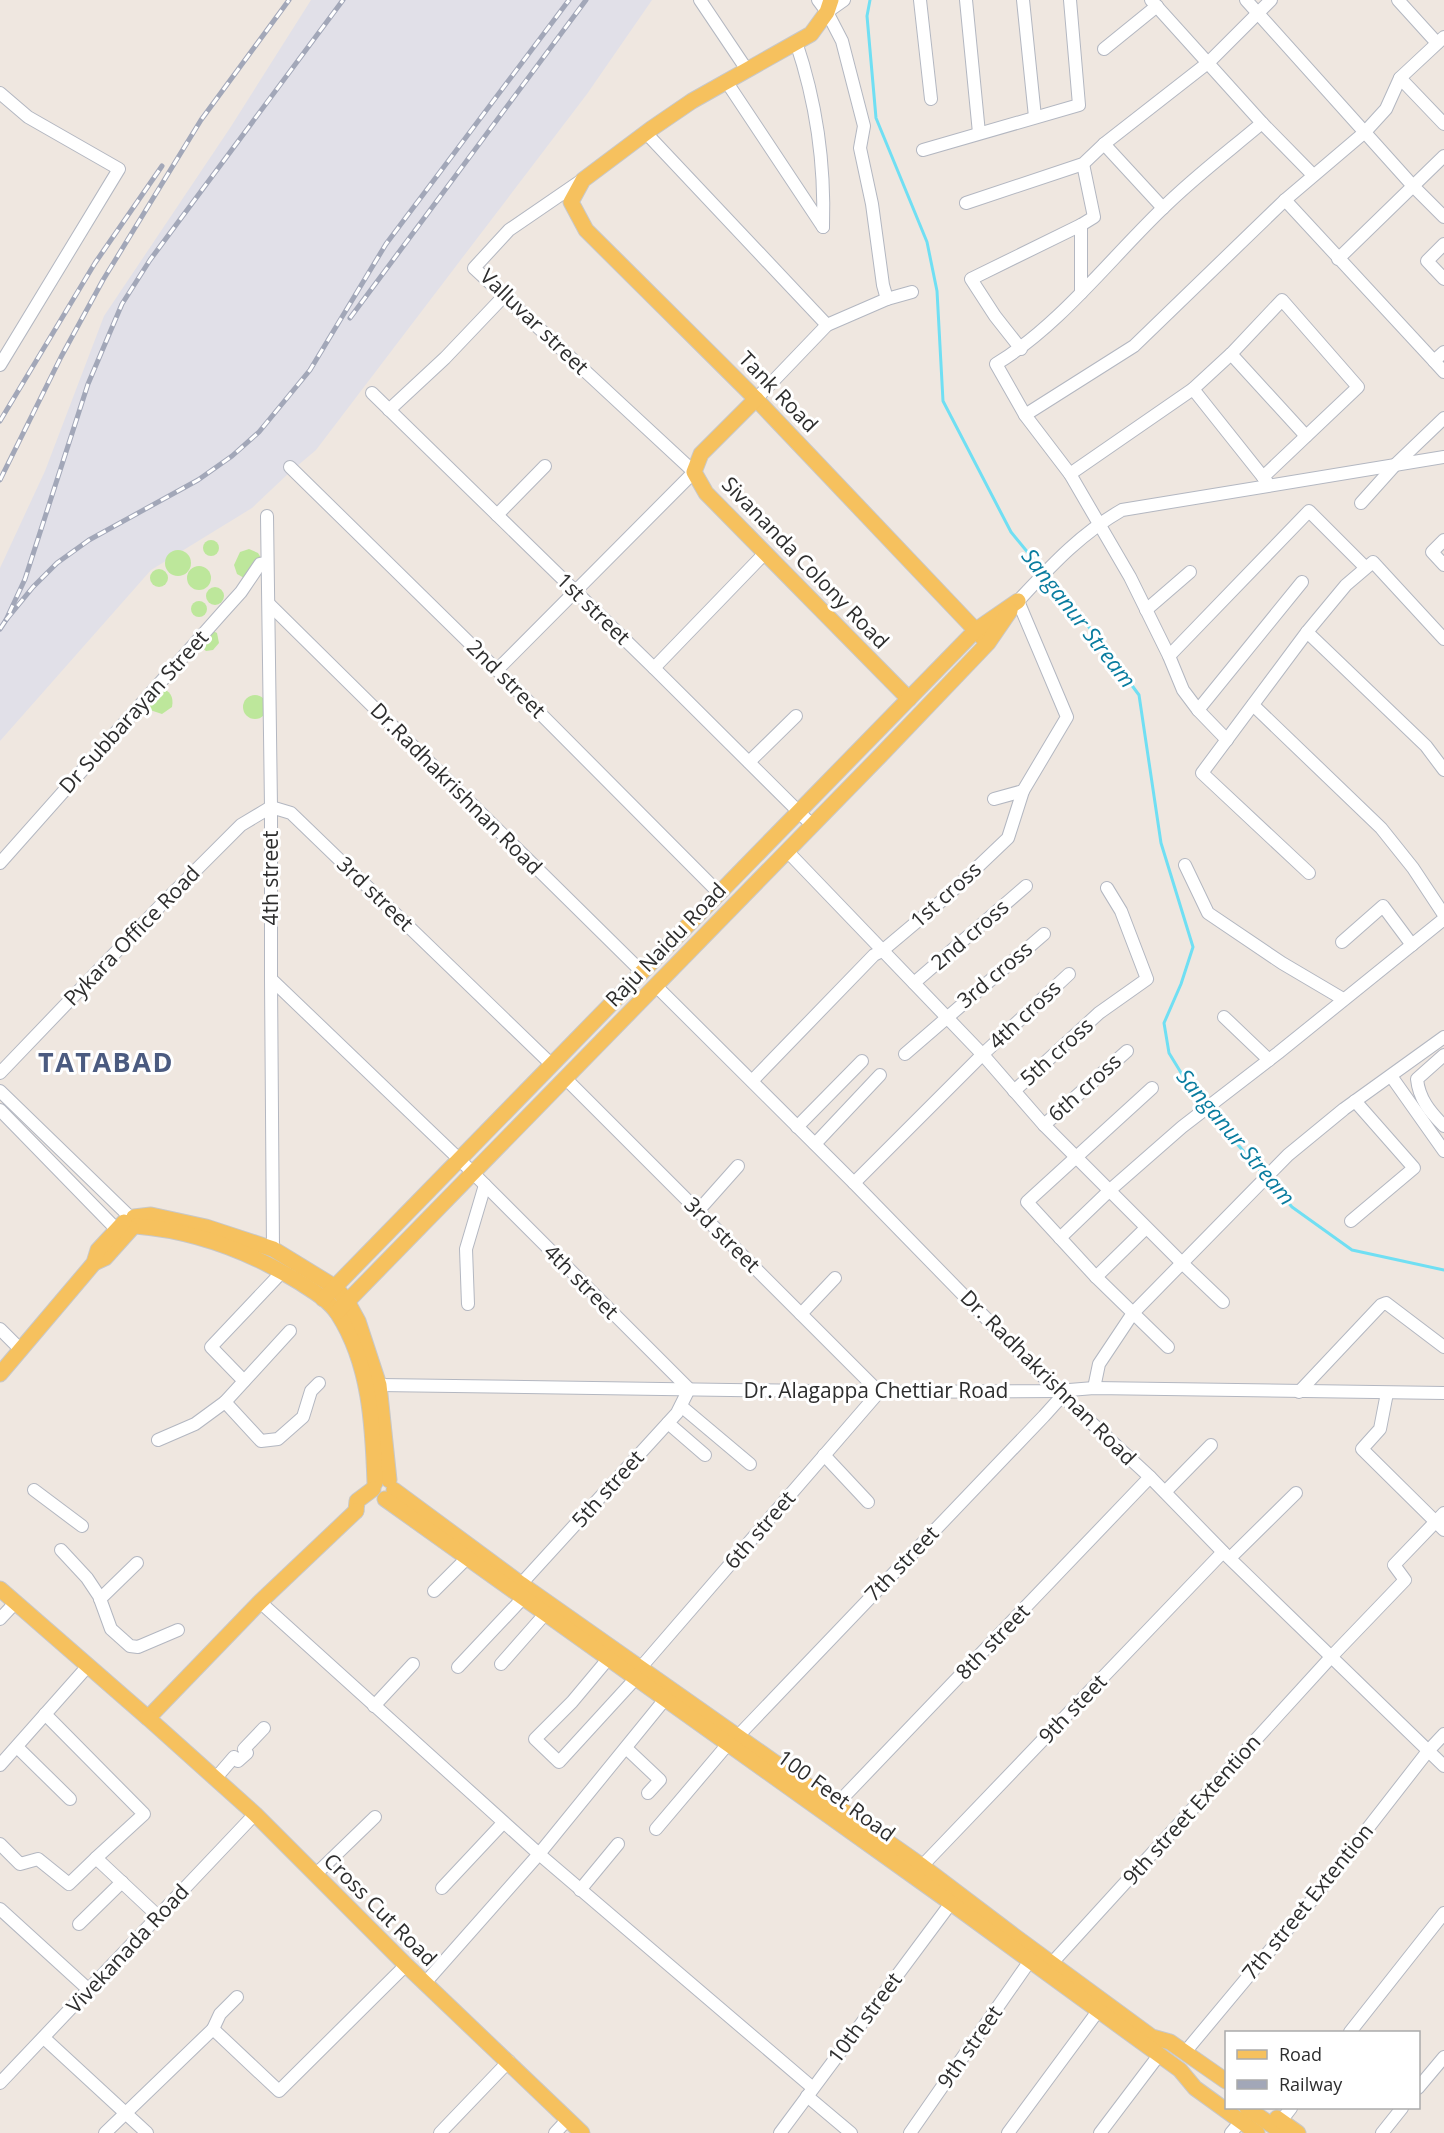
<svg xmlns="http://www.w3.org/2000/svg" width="1444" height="2133" viewBox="0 0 1444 2133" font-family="'Open Sans',sans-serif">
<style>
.industrial{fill:#e1e0e8}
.green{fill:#bde79b}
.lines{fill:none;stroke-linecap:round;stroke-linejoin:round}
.stream{stroke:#70dff3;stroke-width:3}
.minor-casing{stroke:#b3b7c1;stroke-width:14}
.major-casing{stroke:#c8c8c8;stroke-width:17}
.minor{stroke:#fff;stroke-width:12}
.major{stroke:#f6c15e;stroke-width:15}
.rail-casing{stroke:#a2a7b8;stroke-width:5}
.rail{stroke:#fff;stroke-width:3;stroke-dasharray:9;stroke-linecap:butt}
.labels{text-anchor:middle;stroke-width:6;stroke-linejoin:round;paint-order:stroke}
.street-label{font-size:21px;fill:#2d2d2d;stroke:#fff}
.water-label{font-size:22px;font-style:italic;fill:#097c9f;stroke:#fff}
.district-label{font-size:27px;font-weight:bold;letter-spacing:1.5px;fill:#4b5b80;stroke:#fff}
</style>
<rect width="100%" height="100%" fill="#efe7e0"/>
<path class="industrial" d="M311,0H652L587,94L316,450L290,472L252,508L151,570L0,741V568L45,471L104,316L230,128Z"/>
<g class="green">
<circle cx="211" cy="548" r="8"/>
<path d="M249,549L258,553L263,561L246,579L237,574L234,565L240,552Z"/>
<circle cx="178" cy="563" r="13"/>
<circle cx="199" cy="578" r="12"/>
<circle cx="159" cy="578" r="9"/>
<circle cx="215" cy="596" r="9"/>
<circle cx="199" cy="609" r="8"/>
<path d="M211,630L217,633L219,643L213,650L206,651L200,646Z"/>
<path d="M160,688C170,690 174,697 172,707L162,714L150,710L147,702Z"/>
<circle cx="255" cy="707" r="12"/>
</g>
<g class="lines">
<g class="stream">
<path d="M870,0L867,16L876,118L927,242L937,291L943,401L1011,532L1043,571"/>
<path d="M1048,577L1086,623L1139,695L1161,843L1193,947L1181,984L1164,1023L1169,1053L1194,1094L1205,1106"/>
<path d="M1209,1111L1263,1174"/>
<path d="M1268,1179L1292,1207L1352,1250L1444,1270"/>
</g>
<defs>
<g id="minor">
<path d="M700,0L747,70"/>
<path d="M818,0L827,12L842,41L864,126L860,148L872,204L883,285L887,299L912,292"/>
<path d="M920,0L931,99"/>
<path d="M966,0L979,133"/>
<path d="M1023,0L1035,117"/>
<path d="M1151,0L1262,123L1313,175"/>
<path d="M1246,0L1413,186L1444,217"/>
<path d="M1398,0L1437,43"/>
<path d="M827,12L844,0"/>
<path d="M796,42C816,101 825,165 823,227"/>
<path d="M1104,49L1157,6"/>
<path d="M1400,78L1444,124"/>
<path d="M726,81L823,227"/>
<path d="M0,93L28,117L119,169L0,365"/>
<path d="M646,133L827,325L756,399"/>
<path d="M1104,144L1163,208"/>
<path d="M923,150L1079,105L1070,0"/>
<path d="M1285,200L1434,361L1444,352"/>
<path d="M966,203L1083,164L1104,144L1209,62L1271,0"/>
<path d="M1444,244L1427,261L1444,279"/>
<path d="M1338,259L1444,156"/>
<path d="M1081,293V225L1094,217L1083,164"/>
<path d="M827,325L887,299"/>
<path d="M1021,349L995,316L971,279L1081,225"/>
<path d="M1231,354L1306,436"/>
<path d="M1434,361L1444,372"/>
<path d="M1193,389L1267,482"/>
<path d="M372,393L654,668L813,826"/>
<path d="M389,410L445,358L504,296"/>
<path d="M1025,415L1134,346L1285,200L1365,132L1386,109L1400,78L1444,37"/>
<path d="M290,467L497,670L720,894"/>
<path d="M1070,474L1193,389L1231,354L1282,300L1358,387L1263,477"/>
<path d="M1361,503L1396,464L1444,418"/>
<path d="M497,515L545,466"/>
<path d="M267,516L271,807V979L460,1160L689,1389L677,1413L521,1584"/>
<path d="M1444,540L1432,552L1444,565"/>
<path d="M269,604L643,973"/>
<path d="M1146,610L1190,572"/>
<path d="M1307,632L1426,746L1444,770"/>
<path d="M1169,656L1309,511L1365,567"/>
<path d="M654,668L765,553"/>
<path d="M497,670L694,472L474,268L509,230L582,180"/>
<path d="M1253,705L1381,828L1413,868L1444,915"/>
<path d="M1198,710L1302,582"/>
<path d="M1227,740L1198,710L1183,690L1169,656L1130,577L1070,474L1025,415L996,364C1059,326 1109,260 1162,209C1193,178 1229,151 1262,123"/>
<path d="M749,762L796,716"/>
<path d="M994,799L1023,791"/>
<path d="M788,852L984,1056L1044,1125L1182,1263L1223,1302"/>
<path d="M0,863L222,613L241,592L260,564L266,563"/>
<path d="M1185,865L1208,913L1282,963L1343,999"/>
<path d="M1309,873L1202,773L1307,632L1346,585L1373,562L1444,639"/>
<path d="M1342,942L1383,906L1412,945"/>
<path d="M271,979L273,1249"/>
<path d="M914,983L1026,886"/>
<path d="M656,986L854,1183L1057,1391L1150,1477L1223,1552L1444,1766"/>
<path d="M1224,1017L1269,1060"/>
<path d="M905,1054L1044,934"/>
<path d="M1444,1055L1417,1079C1419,1099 1430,1112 1444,1126"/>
<path d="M0,1073L162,904L241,825L271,807L291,813L552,1065"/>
<path d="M1391,1076L1444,1151"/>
<path d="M566,1079L879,1392L636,1673"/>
<path d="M752,1081L874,955L882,951L945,898L1008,838L1023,791L1067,717L1018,601C1051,566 1080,534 1122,510L1444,457"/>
<path d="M1152,1088L1027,1202L1096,1277L1168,1347"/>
<path d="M0,1091L129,1216"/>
<path d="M1014,1091L1099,1013L1147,979L1121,911L1107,888"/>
<path d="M0,1110L123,1236"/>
<path d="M1044,1125L1127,1051"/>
<path d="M797,1127L862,1061"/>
<path d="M815,1144L880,1075"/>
<path d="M854,1183L982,1055L1069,974"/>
<path d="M698,1211L738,1166"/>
<path d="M1351,1221L1414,1168L1355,1101"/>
<path d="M1060,1238L1110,1190L1182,1127L1278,1053L1444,919"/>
<path d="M1096,1277L1146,1228"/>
<path d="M468,1304L466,1249L485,1185"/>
<path d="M801,1314L835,1278"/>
<path d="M0,1329L20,1349"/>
<path d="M244,1381L211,1347L282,1272"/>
<path d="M379,1385L879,1392L1057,1391L1094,1388L1444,1393"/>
<path d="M1094,1388L1099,1364L1133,1313L1288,1155L1344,1109L1444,1037"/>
<path d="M1299,1392L1381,1305L1386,1303L1444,1347"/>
<path d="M1387,1393L1380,1429L1362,1449L1444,1530"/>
<path d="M225,1402L261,1441L278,1439L303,1417L311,1391L319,1383"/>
<path d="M681,1406L750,1464"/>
<path d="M668,1423L705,1455"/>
<path d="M158,1440L195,1424L225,1402L290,1331"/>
<path d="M824,1455L868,1502"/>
<path d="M34,1490L82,1526"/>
<path d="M1165,1492L1211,1445"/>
<path d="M61,1550L87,1578L99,1596L111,1629L130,1646L138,1647L178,1630"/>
<path d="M1230,1558L1296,1493"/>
<path d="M434,1591L467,1558"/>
<path d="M100,1599L137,1563"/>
<path d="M260,1602L539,1854L813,2088"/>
<path d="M0,1619L15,1603"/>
<path d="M608,1659L572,1702L535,1739L559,1762L636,1678"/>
<path d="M501,1664L545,1614"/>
<path d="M458,1667L523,1598"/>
<path d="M374,1706L413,1664"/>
<path d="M45,1714L144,1814L96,1858"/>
<path d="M737,1737L1044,1416L1062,1396L1057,1391"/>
<path d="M17,1747L70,1799"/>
<path d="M626,1748L660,1780L648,1793"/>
<path d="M0,1765L87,1667"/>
<path d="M215,1779L234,1757L238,1761L247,1753L244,1749L264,1728"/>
<path d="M835,1806L1150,1477"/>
<path d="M656,1829L728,1744"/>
<path d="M0,1844L20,1864L38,1859L69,1884L96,1858L159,1917"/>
<path d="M922,1866L1223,1552"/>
<path d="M315,1875L375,1817"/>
<path d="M442,1888L503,1823"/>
<path d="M580,1890L618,1844"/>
<path d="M0,1909L89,1990"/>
<path d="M79,1924L122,1882"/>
<path d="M1052,1963L1332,1656L1405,1580L1394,1565L1444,1513"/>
<path d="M425,1983L539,1854L670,1693"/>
<path d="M213,2029L220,2014L237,1997"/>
<path d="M1350,2032L1444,1913"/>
<path d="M44,2038L147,2133"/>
<path d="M1186,2051L1312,1900L1428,1751L1444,1734"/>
<path d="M0,2083L255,1814"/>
<path d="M1418,2088L1444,2057"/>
<path d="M807,2096L851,2133"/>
<path d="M1281,2121L1291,2108"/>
<path d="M105,2133L213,2029L279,2091L406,1965"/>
<path d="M440,2133L509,2061"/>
<path d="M555,2133L568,2119"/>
<path d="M780,2133L951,1903"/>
<path d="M910,2133L1029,1962"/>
<path d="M1008,2133L1098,2011"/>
<path d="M1100,2133L1159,2055"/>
<path d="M1231,2133L1241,2121"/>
<path d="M1382,2133L1402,2108"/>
</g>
<g id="major">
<path d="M831,0L827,12L811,34L692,101L651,129L583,180L571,202L586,230L756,399L982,637"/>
<path d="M756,399L701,454L694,472L706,493L909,699"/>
<path d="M134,1217L151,1215L206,1227L273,1249L335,1287L347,1301L358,1321L379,1385L389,1480"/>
<path d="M136,1226C196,1231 249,1251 299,1282C313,1291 329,1300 338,1314C370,1364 373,1425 375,1483"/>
<path d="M94,1263L105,1258L131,1229"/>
<path d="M323,1299L976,630L1018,601"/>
<path d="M337,1312L880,756L988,643L1010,611"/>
<path d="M0,1374L94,1263L98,1250L124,1222"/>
<path d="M394,1490L521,1584L922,1866L1013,1935L1152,2037L1170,2042L1226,2081"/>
<path d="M385,1499L951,1903L1180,2070L1195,2088L1257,2133"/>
<path d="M356,1511L357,1501L373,1489"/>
<path d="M0,1589L148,1718L260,1602L356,1511"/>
<path d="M148,1718L255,1814L406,1965L582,2133"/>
<path d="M1247,2108L1283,2133"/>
<path d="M1277,2118L1298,2133"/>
</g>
</defs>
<use href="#minor" class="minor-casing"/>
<use href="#major" class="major-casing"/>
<use href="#minor" class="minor"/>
<use href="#major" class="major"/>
<defs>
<g id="rail">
<path d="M350,318L586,0"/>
<path d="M0,421L95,263L162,166"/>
<path d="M0,480L61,357L103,280L201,120L289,0"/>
<path d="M6,620L33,587L57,563L89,540L198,480L232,456L259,432L310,370L386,244L569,0"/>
<path d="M0,629L6,620L25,579L88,384L122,304L150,260L343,0"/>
</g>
</defs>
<use href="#rail" class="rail-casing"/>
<use href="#rail" class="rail"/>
</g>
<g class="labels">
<g class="street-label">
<text transform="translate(534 322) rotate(44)" y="7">Valluvar street</text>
<text transform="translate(778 392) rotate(46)" y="7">Tank Road</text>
<text transform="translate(805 563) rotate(46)" y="7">Sivananda Colony Road</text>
<text transform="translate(593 609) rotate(44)" y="7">1st street</text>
<text transform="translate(506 679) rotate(45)" y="7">2nd street</text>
<text transform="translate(134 712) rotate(-48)" y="7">Dr Subbarayan Street</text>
<text transform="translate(456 789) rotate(45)" y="7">Dr.Radhakrishnan Road</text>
<text transform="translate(271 878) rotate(-90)" y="7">4th street</text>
<text transform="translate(375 894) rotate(44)" y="7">3rd street</text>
<text transform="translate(946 895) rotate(-42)" y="7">1st cross</text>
<text transform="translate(970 935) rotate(-41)" y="7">2nd cross</text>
<text transform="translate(132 936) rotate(-46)" y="7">Pykara Office Road</text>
<text transform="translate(666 945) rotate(-46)" y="7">Raju Naidu Road</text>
<text transform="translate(995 975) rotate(-40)" y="7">3rd cross</text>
<text transform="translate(1025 1015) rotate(-43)" y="7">4th cross</text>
<text transform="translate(1057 1052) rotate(-42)" y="7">5th cross</text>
<text transform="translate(1085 1088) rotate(-42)" y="7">6th cross</text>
<text transform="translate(722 1235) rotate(45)" y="7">3rd street</text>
<text transform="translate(581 1282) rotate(45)" y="7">4th street</text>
<text transform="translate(1048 1378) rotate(45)" y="7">Dr. Radhakrishnan Road</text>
<text x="876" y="1398">Dr. Alagappa Chettiar Road</text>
<text transform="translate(608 1489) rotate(-48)" y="7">5th street</text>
<text transform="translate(760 1530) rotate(-49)" y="7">6th street</text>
<text transform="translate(902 1564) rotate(-46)" y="7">7th street</text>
<text transform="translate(993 1642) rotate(-46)" y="7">8th street</text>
<text transform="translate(1073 1709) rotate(-46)" y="7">9th steet</text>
<text transform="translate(836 1796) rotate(36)" y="7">100 Feet Road</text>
<text transform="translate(1192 1810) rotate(-48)" y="7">9th street Extention</text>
<text transform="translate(1308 1902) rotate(-51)" y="7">7th street Extention</text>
<text transform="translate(380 1910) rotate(45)" y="7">Cross Cut Road</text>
<text transform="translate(128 1949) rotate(-47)" y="7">Vivekanada Road</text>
<text transform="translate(865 2018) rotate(-53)" y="7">10th street</text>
<text transform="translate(970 2047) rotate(-55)" y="7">9th street</text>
</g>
<g class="water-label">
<text transform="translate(1079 618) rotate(52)" y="8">Sanganur Stream</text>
<text transform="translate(1236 1137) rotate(50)" y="8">Sanganur Stream</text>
</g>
<g class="district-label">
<text x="106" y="1072">TATABAD</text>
</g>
</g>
<rect x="1225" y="2031" width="195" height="78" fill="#ffffff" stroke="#ababab" stroke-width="1.5"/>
<rect x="1237" y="2050" width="30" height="9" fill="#f6c15e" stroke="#ababab" stroke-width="1.5"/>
<text x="1279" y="2061" font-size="18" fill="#2d2d2d">Road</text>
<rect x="1237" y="2080" width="30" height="9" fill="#a2a7b8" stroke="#ababab" stroke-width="1.5"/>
<text x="1279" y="2091" font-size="18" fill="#2d2d2d">Railway</text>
</svg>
